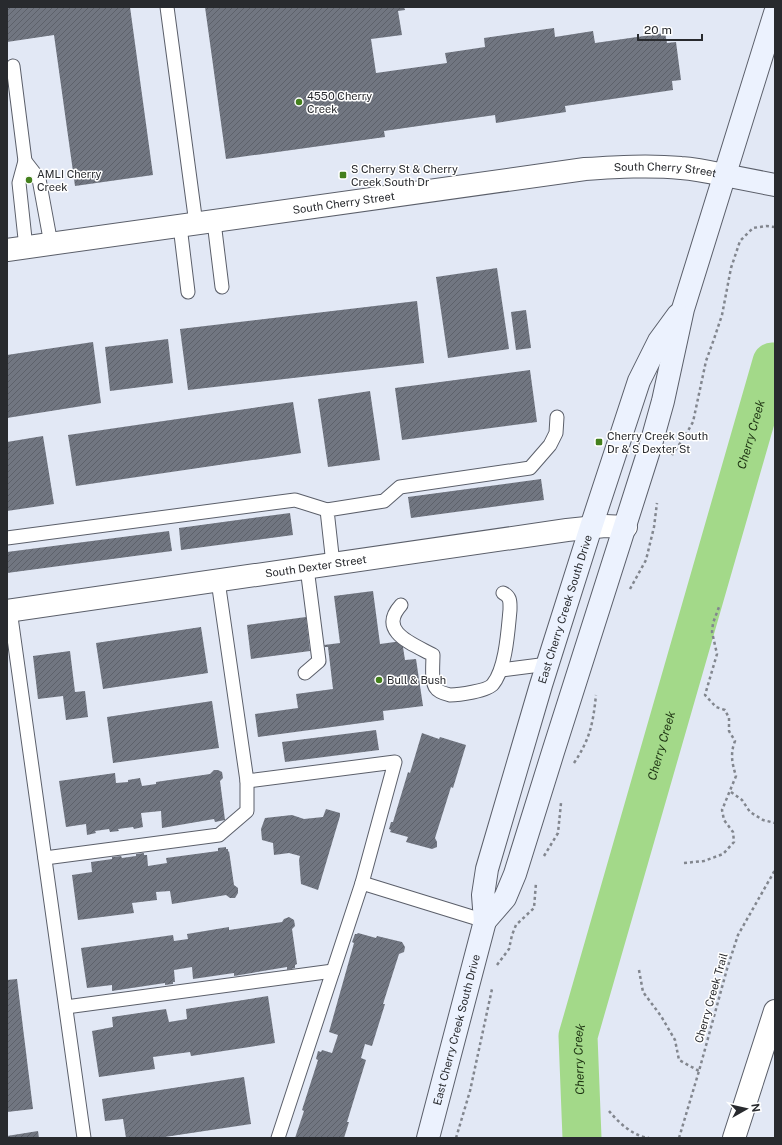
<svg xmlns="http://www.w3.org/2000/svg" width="782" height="1145" viewBox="0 0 782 1145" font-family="'Public Sans',sans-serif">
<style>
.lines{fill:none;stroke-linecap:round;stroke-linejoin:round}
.river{stroke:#a3d989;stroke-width:39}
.building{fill:url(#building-hatch)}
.service-casing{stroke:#5b5f6a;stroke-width:15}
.minor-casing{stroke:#5b5f6a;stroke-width:24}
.tertiary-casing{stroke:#5b5f6a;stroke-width:24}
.secondary-casing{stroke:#5b5f6a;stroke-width:24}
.path{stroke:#82868e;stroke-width:2.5;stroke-dasharray:3 3;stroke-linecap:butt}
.service{stroke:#fff;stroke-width:13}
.minor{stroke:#fff;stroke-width:22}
.tertiary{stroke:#fff;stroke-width:22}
.secondary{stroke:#ecf2fe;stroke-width:22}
.poi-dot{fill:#44801d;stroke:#fff;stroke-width:1.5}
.labels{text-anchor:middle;stroke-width:3;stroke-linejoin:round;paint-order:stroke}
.poi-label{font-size:11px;fill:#282a2e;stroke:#fff;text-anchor:start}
.street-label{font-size:11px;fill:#282a2e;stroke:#fff}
.water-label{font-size:12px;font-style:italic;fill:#1c3111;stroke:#fff}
</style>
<defs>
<pattern id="building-hatch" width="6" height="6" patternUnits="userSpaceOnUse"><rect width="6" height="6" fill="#717681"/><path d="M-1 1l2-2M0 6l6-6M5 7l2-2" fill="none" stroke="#5d616a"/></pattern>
</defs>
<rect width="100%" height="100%" fill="#e2e8f5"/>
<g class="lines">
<path class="river" id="s1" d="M582,1138L578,1036L772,362H775"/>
</g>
<g class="building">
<path d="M7,7H130L153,175L75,186L54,35L7,42Z"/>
<path d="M205,7H404L405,10L398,11L402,35L371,39L376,73L447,63L445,53L485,47L484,38L554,28L555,37L593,31L595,43L665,33L667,43L676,42L681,80L672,81L673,90L565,106L566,112L496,123L495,115L384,131L385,137L226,159Z"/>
<path d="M497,268L509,349L448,358L436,277Z"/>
<path d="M417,301L424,363L188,390L180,329Z"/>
<path d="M526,310L531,348L516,350L511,312Z"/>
<path d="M168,339L173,383L110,391L105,347Z"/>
<path d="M93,342L101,403L7,418V355Z"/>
<path d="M530,370L537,422L402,440L395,388Z"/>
<path d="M370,391L380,460L328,467L318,399Z"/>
<path d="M293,402L301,453L76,486L68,435Z"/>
<path d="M43,436L54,504L7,511V442Z"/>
<path d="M541,479L544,500L411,518L408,497Z"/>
<path d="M290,513L293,535L181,550L179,528Z"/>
<path d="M169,531L172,551L7,573V552Z"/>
<path d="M373,591L380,644L402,641L405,660L416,659L423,706L383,711L384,720L258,737L255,714L298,708L296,694L333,689L328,647H325L324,645L340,643L334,596Z"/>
<path d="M306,617L310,651L251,659L247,625Z"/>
<path d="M201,627L208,673L103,689L96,643Z"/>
<path d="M70,651L75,692L85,691L88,717L66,720L63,696L38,699L33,656Z"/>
<path d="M212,701L219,748L113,763L107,717Z"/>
<path d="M376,730L379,750L285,762L282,742Z"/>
<path d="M422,733L439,739L440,737L466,745L453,788L451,787L435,838L437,842V847L432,849L406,842L408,837L390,832L391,830L389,829L391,822H393L408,772L410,773Z"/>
<path d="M214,770H218L222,772L223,778L220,781L225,820L215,822L214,819L162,828L161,811L141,813L143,827L134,829L133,827L118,829L119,831L110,832L109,829L95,831L96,833L87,835L86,824L66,827L59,781L115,773L116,783L128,782V780L140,778L142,786L156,784V782L210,774Z"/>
<path d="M326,809L340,813V816L318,890L301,884L299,860L300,856L289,853L274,855L273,843L262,840L261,829L265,818L292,815L304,819L323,817Z"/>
<path d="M226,847V849H228V852L229,851L234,885L238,888V893L235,898H230L226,895L172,904L170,891L156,892L157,900L132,903L134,913L78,920L72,875L92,872L91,862L112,859V857L121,856L122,858L136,856V854L144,853V855H147L148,866L167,863L166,858L218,851V848Z"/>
<path d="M289,917L294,920L295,926L292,929L297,964L295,965V968L287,970V967L234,976V973L193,979L192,967L174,970L175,982H173V984L165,985V983L112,991V985L87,988L81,948L173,935L174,941L188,939L187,934L229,927V930L282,922L284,919Z"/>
<path d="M358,933L376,938L377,936L402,942L405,947L404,952L399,954L383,1004H385L372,1046L365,1044L361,1058L366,1060L347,1122H349L344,1138H295L304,1111L302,1110L318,1060L316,1059L318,1051L321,1052L322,1050L332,1053L338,1035L329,1032L354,943L352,942L355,934H357Z"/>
<path d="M17,979L33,1109L7,1112V980Z"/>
<path d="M268,996L275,1043L191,1056L190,1052L153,1057L155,1069L99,1077L92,1031L113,1027L112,1017L166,1009L169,1022L187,1019L186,1009Z"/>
<path d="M244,1077L251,1124L158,1138H126L123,1119L105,1121L102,1099Z"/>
<path d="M38,1131L39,1138H8L7,1136Z"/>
</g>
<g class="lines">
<defs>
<g id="service">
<path d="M167,7L196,224"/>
<path d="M13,66L25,161"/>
<path d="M214,222L222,287"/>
<path d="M180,226L188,292"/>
<path d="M26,248L19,183L25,161L39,179L51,244"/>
<path d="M7,538L295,500L327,510"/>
<path d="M333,564L327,510L384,501L400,487L530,468L550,445L556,433L557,417"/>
<path d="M218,581L247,781L395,762L362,883"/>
<path d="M401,605C377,632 413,644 433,655C433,663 431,683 436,688C438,692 446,694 450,695C458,695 488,691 493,684C506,668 508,630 510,610C510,602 511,597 503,593"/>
<path d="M10,610L84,1138"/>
<path d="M501,670L548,664"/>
<path d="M305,673L319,661L307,568"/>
<path d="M45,858L219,835L247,811V781"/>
<path d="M66,1007L333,971"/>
<path d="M278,1138L362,883L485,921"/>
</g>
<g id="minor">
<path id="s2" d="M7,611L567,530L605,526L626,527"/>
<path d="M734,1138L775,1011"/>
</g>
<g id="tertiary">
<path id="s3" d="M7,250L585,169C617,167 649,165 681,168C696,169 710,172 724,175"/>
</g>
<g id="secondary">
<path d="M724,175L775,185"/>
<path d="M485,921L505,898L515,874L553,752L651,444L663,401L683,309L775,13"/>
<path id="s4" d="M428,1138L485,921L483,895L487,869L541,685L591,527L639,381L659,341L678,315"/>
</g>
</defs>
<use href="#service" class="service-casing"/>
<use href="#minor" class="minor-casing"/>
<use href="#tertiary" class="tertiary-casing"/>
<use href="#secondary" class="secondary-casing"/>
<g class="path">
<path d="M672,455L685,436L693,422L706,361L714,339L722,315L731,268L740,241L753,228L766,226L775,227"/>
<path d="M630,589L646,560L654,527L657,503"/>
<path d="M574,763C590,739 593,724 596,695"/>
<path d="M731,792L742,800L750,812L763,820L775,823"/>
<path d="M544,856L558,833L561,803"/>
<path d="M684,863L704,861L723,854L734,842L733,832L724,820L722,810L736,776C732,763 730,754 735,741L729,731V718L725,710L716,707L705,695L717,654L712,632L713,623L719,607"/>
<path d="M497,965L509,949L512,935L516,925L534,908L536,883"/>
<path d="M639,970L643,992L661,1016L675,1040L679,1060L699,1071"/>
<path d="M609,1111C619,1123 633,1136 649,1138"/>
<path d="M456,1138L470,1091L492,989"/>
<path d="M679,1138L699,1071L727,969L738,935L775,870"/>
</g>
<use href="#service" class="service"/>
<use href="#minor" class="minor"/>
<use href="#tertiary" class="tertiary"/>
<use href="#secondary" class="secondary"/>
</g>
<g class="poi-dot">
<circle cx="299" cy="102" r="4"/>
<rect x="339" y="171" width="8" height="8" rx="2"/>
<circle cx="29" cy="180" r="4"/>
<rect x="595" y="438" width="8" height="8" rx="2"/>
<circle cx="379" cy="680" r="4"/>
</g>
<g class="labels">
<g class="poi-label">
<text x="307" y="100">4550 Cherry<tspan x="307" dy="13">Creek</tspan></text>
<text x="351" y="173">S Cherry St &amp; Cherry<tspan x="351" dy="13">Creek South Dr</tspan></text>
<text x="37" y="178">AMLI Cherry<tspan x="37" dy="13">Creek</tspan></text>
<text x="607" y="440">Cherry Creek South<tspan x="607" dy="13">Dr &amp; S Dexter St</tspan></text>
<text x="387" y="684">Bull &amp; Bush</text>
</g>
<g class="street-label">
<text dy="4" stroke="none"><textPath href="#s3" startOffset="664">South Cherry Street</textPath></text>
<text dy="4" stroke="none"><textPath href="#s3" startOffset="340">South Cherry Street</textPath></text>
<text dy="4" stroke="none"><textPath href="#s2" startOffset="312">South Dexter Street</textPath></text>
<text dy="4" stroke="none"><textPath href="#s4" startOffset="548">East Cherry Creek South Drive</textPath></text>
<text transform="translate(711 998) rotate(-74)" y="4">Cherry Creek Trail</text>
<text dy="4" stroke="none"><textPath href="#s4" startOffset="112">East Cherry Creek South Drive</textPath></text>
</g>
<g class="water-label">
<text dy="4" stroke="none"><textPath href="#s1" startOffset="728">Cherry Creek</textPath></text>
<text dy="4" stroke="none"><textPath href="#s1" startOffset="404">Cherry Creek</textPath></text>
<text dy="4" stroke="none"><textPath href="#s1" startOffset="79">Cherry Creek</textPath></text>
</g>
</g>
<rect width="782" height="1145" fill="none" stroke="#282a2e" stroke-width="16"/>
<g transform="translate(746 1109) rotate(82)" stroke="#ffffff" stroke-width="3" paint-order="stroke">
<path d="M0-3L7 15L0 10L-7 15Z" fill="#282a2e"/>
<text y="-6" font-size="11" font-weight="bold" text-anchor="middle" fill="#282a2e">N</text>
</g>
<path d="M638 34v6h64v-6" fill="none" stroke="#282a2e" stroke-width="2"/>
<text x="644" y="34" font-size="12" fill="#282a2e" stroke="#ffffff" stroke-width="3" paint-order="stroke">20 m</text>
</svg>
